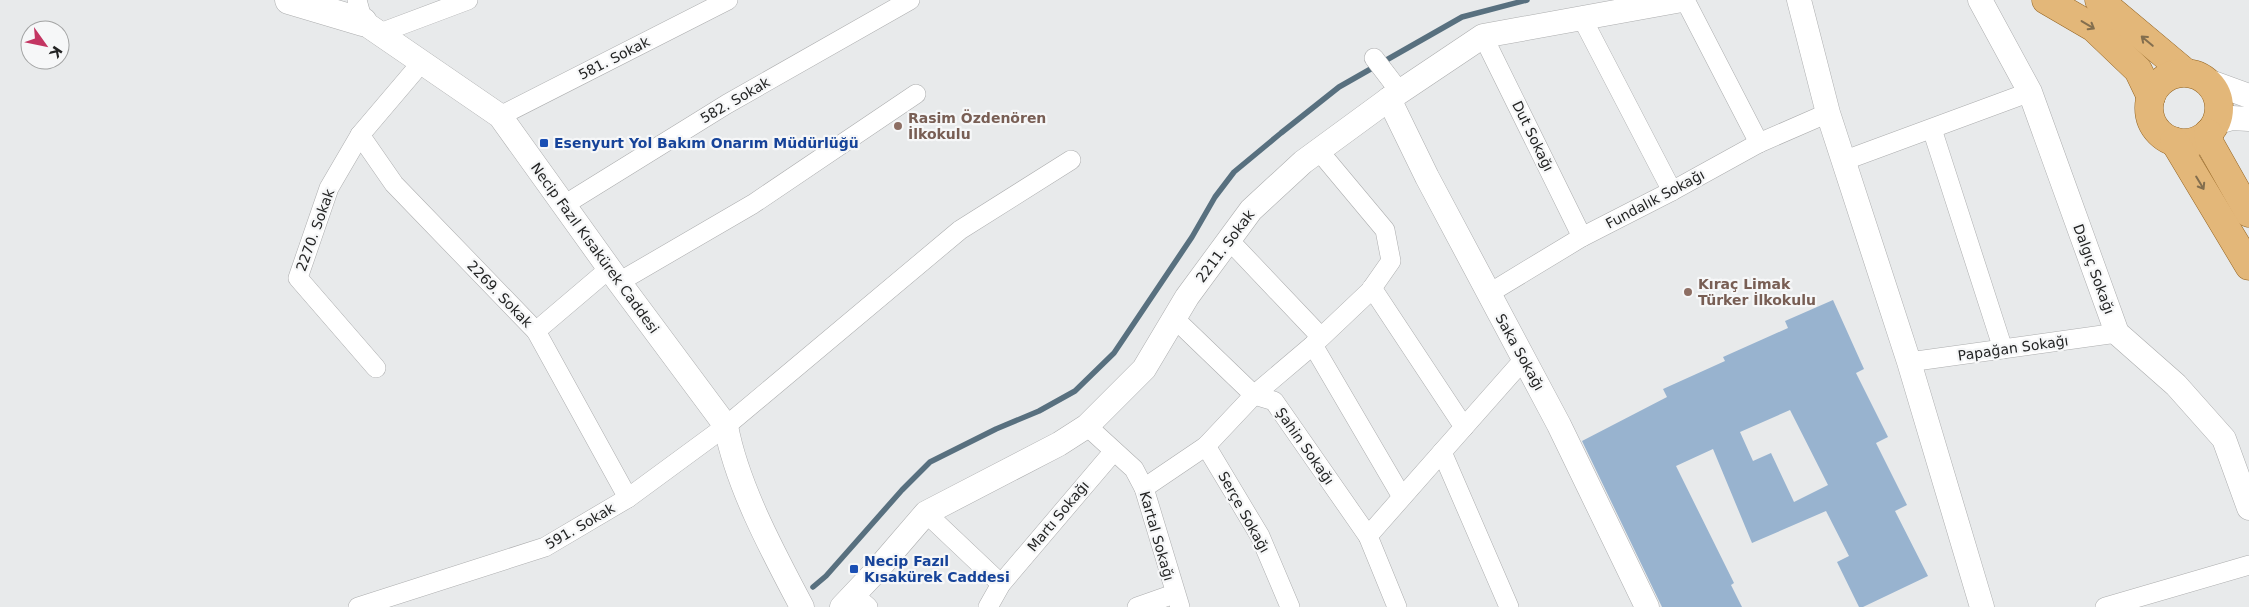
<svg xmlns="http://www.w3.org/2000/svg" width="2249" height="607" viewBox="0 0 2249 607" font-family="'DejaVu Sans',sans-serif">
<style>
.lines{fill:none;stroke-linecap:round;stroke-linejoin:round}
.stream{stroke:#58707f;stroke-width:5.5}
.building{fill:#98b3cf;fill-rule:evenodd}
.minor-casing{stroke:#acadae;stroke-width:20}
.tertiary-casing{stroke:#acadae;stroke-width:25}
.secondary-casing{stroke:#acadae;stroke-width:29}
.primary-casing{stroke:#946421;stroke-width:29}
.minor{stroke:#fff;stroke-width:19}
.tertiary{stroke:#fff;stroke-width:24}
.secondary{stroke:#fff;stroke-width:28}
.primary{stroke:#e3b779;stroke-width:28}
.oneway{stroke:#836e4e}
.education-dot{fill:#8d6e63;stroke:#f6f7f8;stroke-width:2}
.transit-dot{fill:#1a4fb4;stroke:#f6f7f8;stroke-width:2}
.labels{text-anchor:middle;stroke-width:4.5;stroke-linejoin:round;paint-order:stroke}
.street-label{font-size:14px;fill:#232424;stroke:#f6f7f8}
.education-label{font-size:14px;font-weight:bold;fill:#785e54;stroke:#f6f7f8;text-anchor:start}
.transit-label{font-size:14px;font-weight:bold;fill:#164399;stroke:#f6f7f8;text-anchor:start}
</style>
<rect width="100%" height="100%" fill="#e8eaeb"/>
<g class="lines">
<path class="stream" d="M813,587L826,576L902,490L930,462L996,429L1039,411L1075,391L1114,353L1192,237L1215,197L1234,172L1281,133L1339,87L1462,17L1527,0"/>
</g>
<path class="building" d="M1833,300L1864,369L1856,373L1888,437L1876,443L1907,505L1895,511L1928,576L1863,607H1859L1837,562L1849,556L1826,511L1752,543L1713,449L1676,466L1734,583L1731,585L1742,607H1662L1582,441L1667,397L1663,389L1725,361L1723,357L1788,328L1785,321ZM1790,410L1828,485L1794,502L1771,453L1753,461L1740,432Z"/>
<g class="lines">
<defs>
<g id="minor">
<path d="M357,0L363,22"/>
<path d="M1685,0L1759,143"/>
<path d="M1582,18L1672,191"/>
<path d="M380,33L468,0"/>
<path d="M1483,36L1582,237"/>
<path d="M1374,58L1400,92"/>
<path d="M500,116L728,0"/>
<path d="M1932,129L2003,349"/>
<path d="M360,135L394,184L536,331L628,498"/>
<path d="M1843,161L2030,92"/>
<path d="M564,205L727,104L910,0"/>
<path d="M1228,239L1321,337"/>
<path d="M619,282L753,204L916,94"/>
<path d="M1372,288L1464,427"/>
<path d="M1488,294L1582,237L1672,191L1759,143L1828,113"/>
<path d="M1174,318L1254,395L1274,401L1368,536L1397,607"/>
<path d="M536,331L609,269"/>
<path d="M1313,345L1402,497"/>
<path d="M1909,362L2117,333"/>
<path d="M376,368L298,278L329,188L360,135L422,62"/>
<path d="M1087,426L1134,469L1144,488L1180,607"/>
<path d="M1206,446L1260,536L1290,607"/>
<path d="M1144,488L1206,446L1254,395L1313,345L1370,291L1391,261L1385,230L1319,151"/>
<path d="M926,513L1001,584"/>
<path d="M1368,536L1442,452"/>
<path d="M853,594L868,607"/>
<path d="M358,607L545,547L628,498L726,426L960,230L1071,160"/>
<path d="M988,607L1001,584L1114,451"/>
<path d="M1137,607L1174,594"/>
<path d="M1509,607L1442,452L1525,358"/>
<path d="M2105,607L2249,565"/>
</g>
<g id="tertiary">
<path d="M1799,0L1828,113L1909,362L1982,607"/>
<path d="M1980,0L2030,92L2117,333L2176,385L2224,439L2249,508"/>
<path d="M363,22L500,116L619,282L726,426C737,486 774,554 802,607"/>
<path d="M2205,80L2249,96"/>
<path d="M1389,99L1427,177L1559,425L1647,607"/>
<path d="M2215,123L2232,118L2249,119"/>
<path d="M842,607L877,570L926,513L1059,444L1087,426L1144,369L1187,297L1251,210L1303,162L1389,99L1483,36L1682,0"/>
</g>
<path id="secondary" d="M289,0L363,22"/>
<g id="primary">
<path d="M2046,0L2094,28L2138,70L2151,97"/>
<path d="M2099,0L2185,72"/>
<circle cx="2184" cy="108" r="35"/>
<path d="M2208,133L2210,144L2249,213"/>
<path d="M2174,141L2249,266"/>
</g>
</defs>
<use href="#minor" class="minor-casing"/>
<use href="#tertiary" class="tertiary-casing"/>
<use href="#secondary" class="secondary-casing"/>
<use href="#primary" class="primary-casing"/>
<use href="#minor" class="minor"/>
<use href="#tertiary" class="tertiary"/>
<use href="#secondary" class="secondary"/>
<use href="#primary" class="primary"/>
</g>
<defs><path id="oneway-shaft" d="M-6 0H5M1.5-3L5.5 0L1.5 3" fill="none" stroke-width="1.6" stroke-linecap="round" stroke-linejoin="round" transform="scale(1.25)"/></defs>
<g class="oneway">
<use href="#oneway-shaft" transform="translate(2088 25) rotate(31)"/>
<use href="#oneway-shaft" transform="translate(2147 41) rotate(-140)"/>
<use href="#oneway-shaft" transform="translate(2200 183) rotate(59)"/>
</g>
<g class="education-dot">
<circle cx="898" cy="126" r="5"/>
<circle cx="1688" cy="292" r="5"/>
</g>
<g class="transit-dot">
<rect x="539" y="138" width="10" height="10" rx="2.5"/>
<rect x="849" y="564" width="10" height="10" rx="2.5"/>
</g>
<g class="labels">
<g class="street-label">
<text transform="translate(614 58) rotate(-27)" y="5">581. Sokak</text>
<text transform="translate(735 100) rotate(-30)" y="5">582. Sokak</text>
<text transform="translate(1533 136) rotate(64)" y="5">Dut Sokağı</text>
<text transform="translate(1655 199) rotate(-28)" y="5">Fundalık Sokağı</text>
<text transform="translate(315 230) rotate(-70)" y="5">2270. Sokak</text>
<text transform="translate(1225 246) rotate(-53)" y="5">2211. Sokak</text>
<text transform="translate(595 248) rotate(54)" y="5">Necip Fazıl Kısakürek Caddesi</text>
<text transform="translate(2094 269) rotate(70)" y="5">Dalgıç Sokağı</text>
<text transform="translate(500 294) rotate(46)" y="5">2269. Sokak</text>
<text transform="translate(2013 348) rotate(-8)" y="5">Papağan Sokağı</text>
<text transform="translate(1520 352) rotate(61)" y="5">Saka Sokağı</text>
<text transform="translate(1305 446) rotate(55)" y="5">Şahin Sokağı</text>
<text transform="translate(1244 512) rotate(61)" y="5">Serçe Sokağı</text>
<text transform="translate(1058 516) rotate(-50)" y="5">Martı Sokağı</text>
<text transform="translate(580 526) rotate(-30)" y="5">591. Sokak</text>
<text transform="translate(1157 536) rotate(74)" y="5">Kartal Sokağı</text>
</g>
<g class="education-label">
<text x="908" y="123">Rasim Özdenören<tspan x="908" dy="16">İlkokulu</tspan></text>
<text x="1698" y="289">Kıraç Limak<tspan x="1698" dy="16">Türker İlkokulu</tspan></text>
</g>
<g class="transit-label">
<text x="554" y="148">Esenyurt Yol Bakım Onarım Müdürlüğü</text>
<text x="864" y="566">Necip Fazıl<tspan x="864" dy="16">Kısakürek Caddesi</tspan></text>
</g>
</g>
<g transform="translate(45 45) rotate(123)"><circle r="24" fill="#f6f7f8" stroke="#a2a3a3"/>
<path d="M0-4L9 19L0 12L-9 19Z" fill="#c33562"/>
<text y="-8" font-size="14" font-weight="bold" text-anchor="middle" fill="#232424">K</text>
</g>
</svg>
